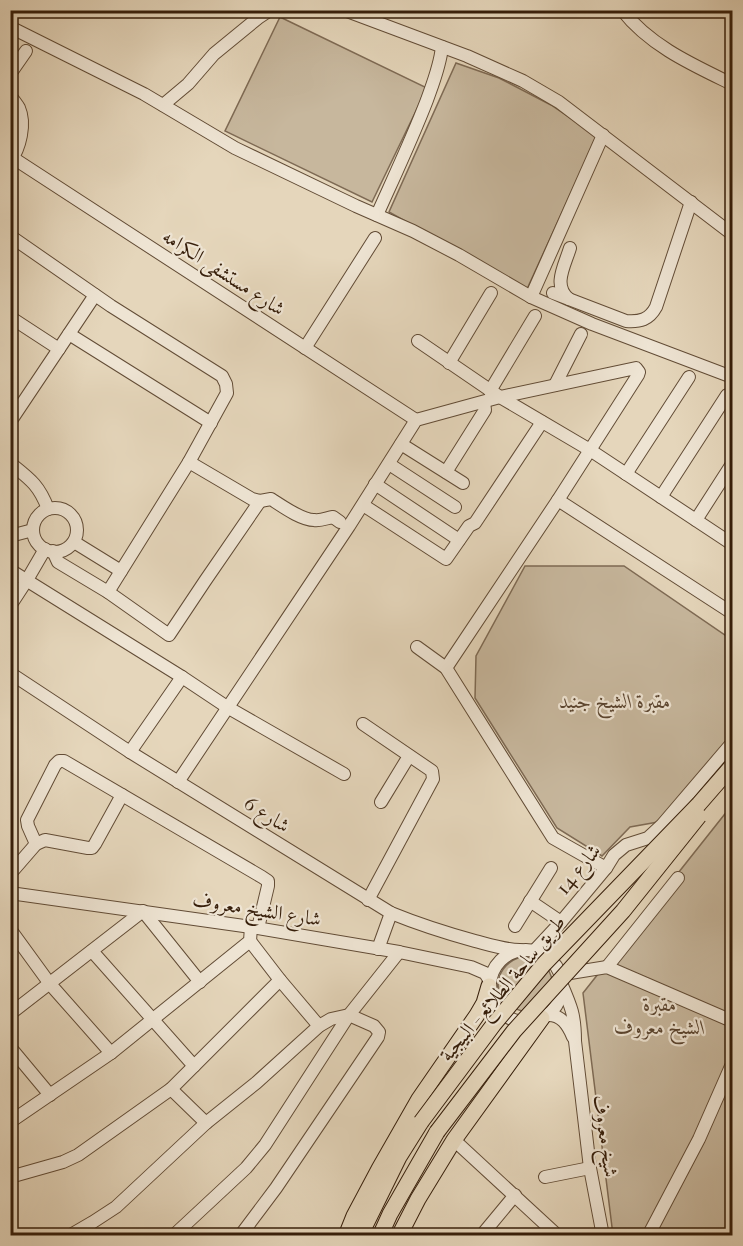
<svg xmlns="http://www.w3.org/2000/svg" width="743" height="1246" viewBox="0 0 743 1246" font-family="'IM FELL French Canon',Amiri,serif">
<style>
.green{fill:#c7b79d;stroke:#7e6a54;stroke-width:1.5}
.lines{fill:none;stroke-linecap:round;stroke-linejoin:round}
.minor-casing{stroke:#624c36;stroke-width:14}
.major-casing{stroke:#361e0a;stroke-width:17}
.minor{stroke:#eee4d3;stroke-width:12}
.major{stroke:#e5d6bb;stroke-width:15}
.major-bridge-casing{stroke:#361e0a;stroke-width:17;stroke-linecap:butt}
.major-bridge{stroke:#e5d6bb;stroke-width:15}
.labels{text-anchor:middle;stroke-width:4.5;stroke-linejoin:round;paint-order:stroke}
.street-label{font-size:20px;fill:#361e0a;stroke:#eee4d3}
.park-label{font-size:20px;font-style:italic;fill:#5a442f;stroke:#eee4d3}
</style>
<rect width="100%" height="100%" fill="#e5d6bb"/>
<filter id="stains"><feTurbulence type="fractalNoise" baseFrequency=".00333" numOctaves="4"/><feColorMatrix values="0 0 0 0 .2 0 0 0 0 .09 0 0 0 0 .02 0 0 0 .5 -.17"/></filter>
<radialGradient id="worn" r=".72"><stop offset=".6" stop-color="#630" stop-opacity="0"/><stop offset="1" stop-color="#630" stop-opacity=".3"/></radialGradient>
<g class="green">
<path d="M280,17L427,88L372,202L225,131Z"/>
<path d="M456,63L499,78L551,105L597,136L527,289L389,212Z"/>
<path d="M525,566H624L732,640V743L669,820L630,827L602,856L557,828L475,698L476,656Z"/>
<path d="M732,805V1235H613L583,993Z"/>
<path d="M520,957C540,956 549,964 553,983L522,1011C491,1003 490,968 520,957Z"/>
</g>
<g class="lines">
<defs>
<g id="minor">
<path d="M344,10L467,56L523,81L559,102L732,234"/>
<path d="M622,10C650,46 693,65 732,84"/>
<path d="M10,27L144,94L235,148L356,206L413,231L459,255L531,297L592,324L732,377"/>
<path d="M10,74L26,51"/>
<path d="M10,95C13,100 17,104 19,108C26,124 20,148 10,162"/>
<path d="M163,105L188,84L214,54L258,18L270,10"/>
<path d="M10,156L416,420"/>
<path d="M377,215C394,177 412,139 427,100C433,83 440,66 442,47"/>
<path d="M13,238L111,306L222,376L226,384L227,393L189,462"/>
<path d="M553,293L626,321C640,322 649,320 656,307L691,202"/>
<path d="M531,297L603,135"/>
<path d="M569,299C552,286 565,265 570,248"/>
<path d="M13,319L59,349"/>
<path d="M69,334L211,423"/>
<path d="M418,341L500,397L590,450L732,544"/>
<path d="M305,348L375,238"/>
<path d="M449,363L491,293"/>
<path d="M555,385L581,334"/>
<path d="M490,391L535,316"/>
<path d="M10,422L95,295"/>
<path d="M401,444L463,483"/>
<path d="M10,463C30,479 39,485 48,509"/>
<path d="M389,464L455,507"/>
<path d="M446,472L485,410L484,402"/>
<path d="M626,474L689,377"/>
<path d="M375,484L459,540"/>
<path d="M661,497L727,395"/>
<path d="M558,500L732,613"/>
<path d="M363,505L446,559L469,526L475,523L542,422"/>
<circle cx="55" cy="530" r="22"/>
<path d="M696,520L732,464"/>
<path d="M10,536L33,530"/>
<path d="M74,542L121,571"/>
<path d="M53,551L58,562L108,592L169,635L205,581L260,501"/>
<path d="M10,570L182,677L227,707L344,774"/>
<path d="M108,592L189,462L252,499L260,501L271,499C282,506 301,520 314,520C321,521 327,518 333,517L340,522"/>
<path d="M10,606L27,580L45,549"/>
<path d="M417,647L446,668L553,838L606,868"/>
<path d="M10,673L130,752L391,913C418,924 446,933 475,941C490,945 505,950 520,950"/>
<path d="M363,724L432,771L433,779L368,900"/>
<path d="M130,752L182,677"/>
<path d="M178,782L349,526L416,420L500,397L636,368L639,372L638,375L558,500L446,668"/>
<path d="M381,802L409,756"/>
<path d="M36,844L45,840L88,848H92L95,844L122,795"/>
<path d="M10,874L36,844L28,826L27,820L55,765L59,761H64L262,877L268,881V886L258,928"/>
<path d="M10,893L251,927L399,952L471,967L485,973L490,981"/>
<path d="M530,901L561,922"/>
<path d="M515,926L551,868"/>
<path d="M10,929L50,984L111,1053"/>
<path d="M250,941L280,980L319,1026"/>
<path d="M378,949L391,913"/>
<circle cx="526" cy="986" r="36"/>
<path d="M92,951L194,1066"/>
<path d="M534,951L561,922L606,868L614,855L626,845L648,838L662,825L732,743"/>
<path d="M607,967L678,878"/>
<path d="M564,974L607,967L732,1021"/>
<path d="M561,983C571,1006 575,1015 575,1041L590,1168L603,1236"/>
<path d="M10,1014L143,911L200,982"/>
<path d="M547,1015C561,1014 568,1025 573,1037"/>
<path d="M10,1047L50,1095"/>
<path d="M171,1089L206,1123"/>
<path d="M10,1122L111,1053L250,941L251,927"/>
<path d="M454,1140L558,1236"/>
<path d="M10,1177L63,1162L78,1155L171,1089L280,980"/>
<path d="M545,1177L590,1168"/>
<path d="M10,1229L13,1236"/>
<path d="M69,1236L93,1222L116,1207L206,1123L256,1083L319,1026L331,1019L349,1015L374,1026L379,1032L378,1037L276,1188L240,1236"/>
<path d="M173,1236L246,1168L265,1145L349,1015L399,952"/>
<path d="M481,1236L515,1195"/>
<path d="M648,1236L699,1139L732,1064"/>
</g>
<g id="major">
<path d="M346,1236L354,1216L379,1169L419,1099L477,1015L484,1003L489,986"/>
<path d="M360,1236L399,1157L421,1122"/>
<path d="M380,1236L390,1214L437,1132"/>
<path d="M399,1236L418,1199L454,1140L542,1018"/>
</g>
</defs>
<use href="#minor" class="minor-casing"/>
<use href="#major" class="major-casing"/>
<use href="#minor" class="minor"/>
<use href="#major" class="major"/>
<defs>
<g id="major-bridge">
<path d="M421,1122L494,1024L544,964L699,804L732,766"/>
<path d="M437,1132L514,1031L623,911L699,816"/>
</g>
</defs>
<use href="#major-bridge" class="major-bridge-casing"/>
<use href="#major-bridge" class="major-bridge"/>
</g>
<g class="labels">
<g class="street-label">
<text transform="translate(224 272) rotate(33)" y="7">شارع مستشفى الكرامه</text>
<text transform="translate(267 814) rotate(32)" y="7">شارع 6</text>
<text transform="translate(578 869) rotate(-51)" y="7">شارع 14</text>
<text transform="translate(257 909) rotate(9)" y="7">شارع الشيخ معروف</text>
<text transform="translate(502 988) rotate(-50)" y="7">طريق ساحة الطلائع - البيجية</text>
<text transform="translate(606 1136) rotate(82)" y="7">شیخ معروف</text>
</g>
<g class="park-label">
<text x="615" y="708">مقبرة الشيخ جنيد</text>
<text x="660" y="1011">مقبرة<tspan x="660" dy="23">الشيخ معروف</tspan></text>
</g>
</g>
<rect width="743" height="1246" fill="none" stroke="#e5d6bb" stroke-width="36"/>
<rect x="12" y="12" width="719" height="1222" fill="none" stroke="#361e0a" stroke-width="3"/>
<rect x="18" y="18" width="707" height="1210" fill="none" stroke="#361e0a" stroke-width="1.5"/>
<rect width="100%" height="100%" filter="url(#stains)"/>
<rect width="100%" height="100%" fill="url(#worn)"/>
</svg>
